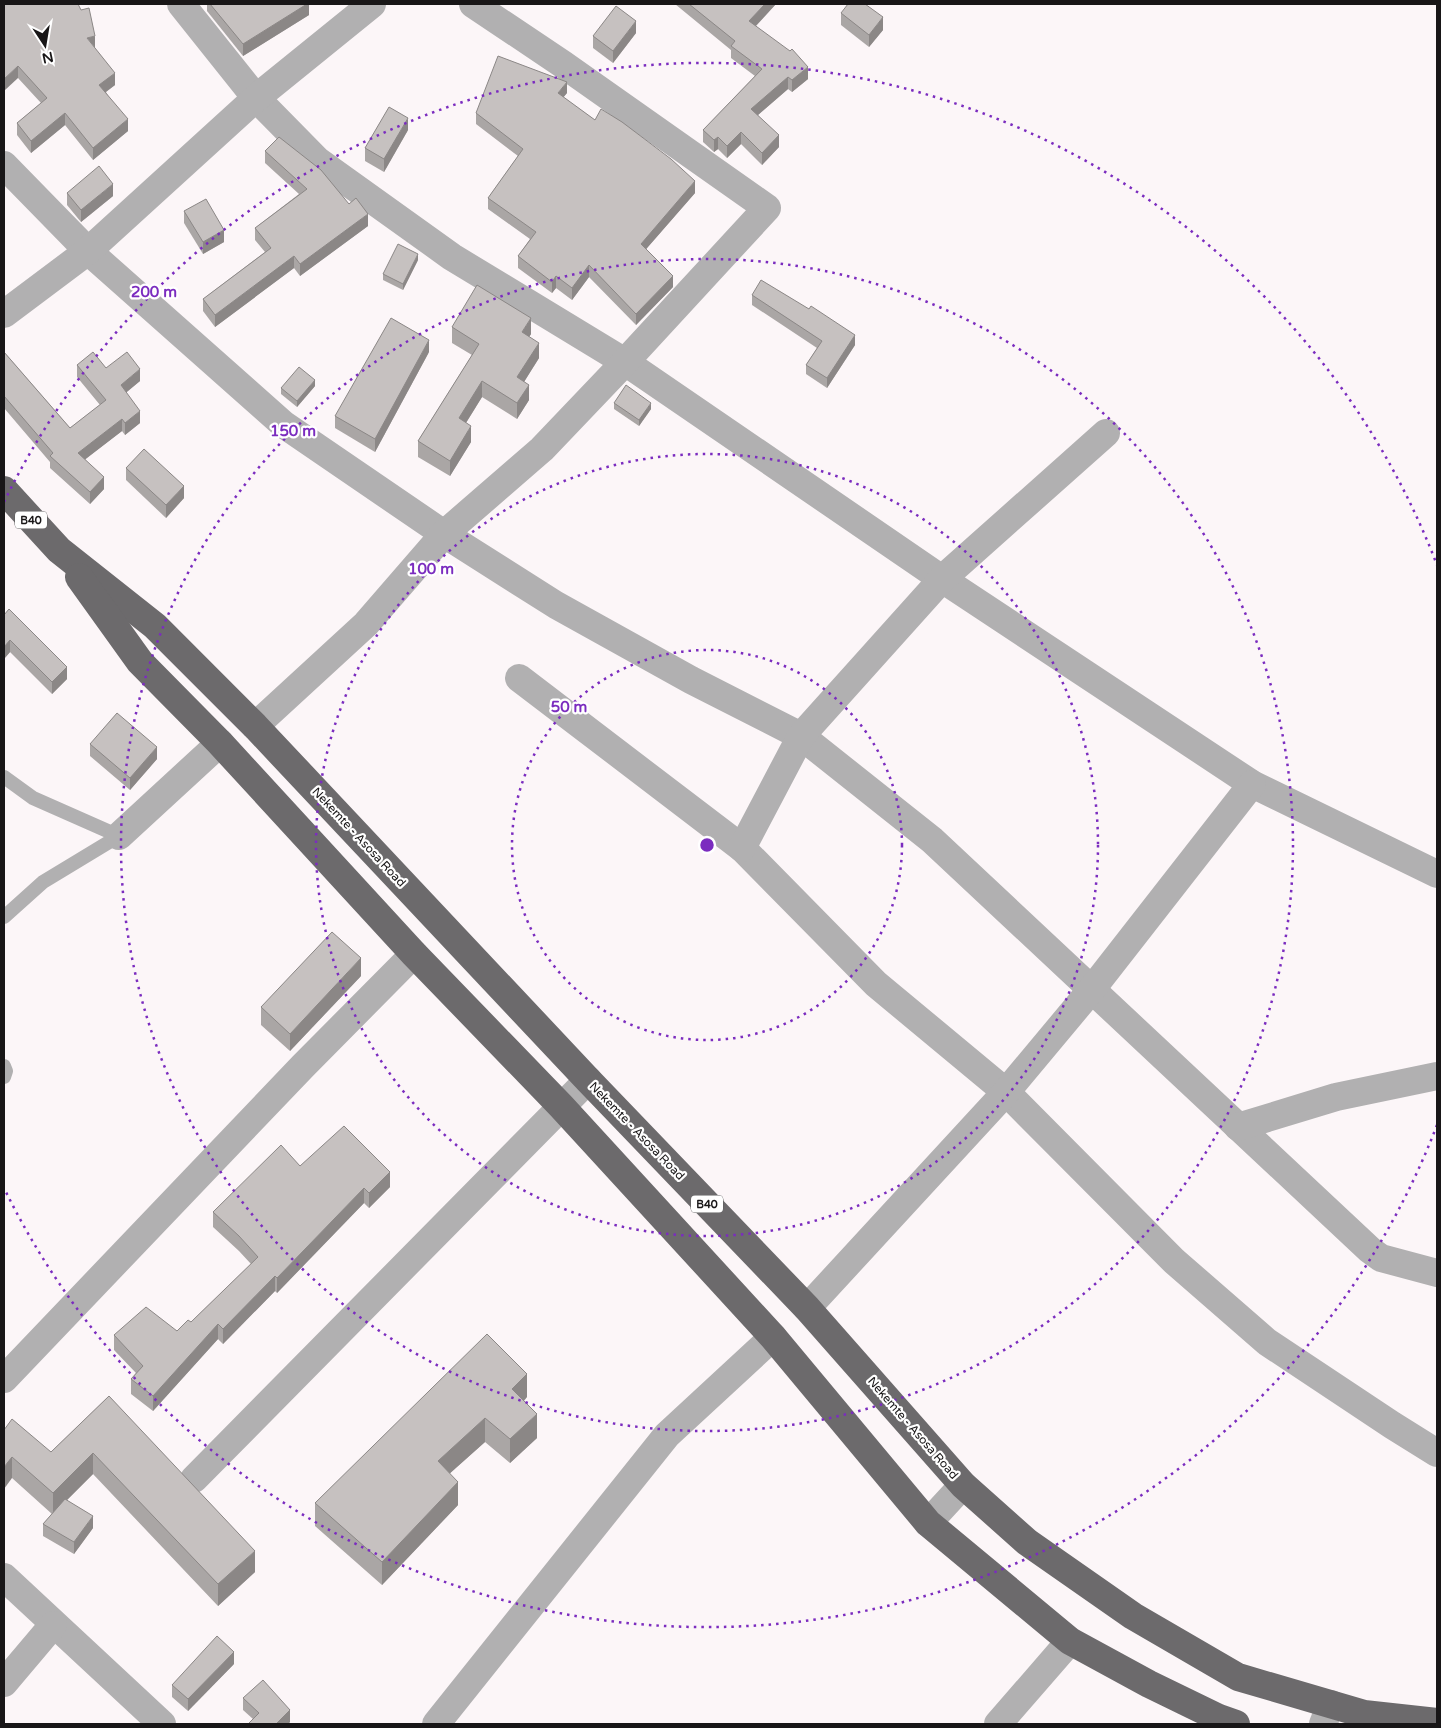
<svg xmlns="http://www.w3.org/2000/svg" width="1441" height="1728" viewBox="0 0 1441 1728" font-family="'Varela Round',sans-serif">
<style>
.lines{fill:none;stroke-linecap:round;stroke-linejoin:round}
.service{stroke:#b1b0b1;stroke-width:14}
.minor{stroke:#b1b0b1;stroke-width:28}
.tertiary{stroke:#b1b0b1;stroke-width:28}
.trunk{stroke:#6c6a6c;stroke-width:28}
.wall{fill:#aaa6a5}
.shaded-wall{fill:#8b8786}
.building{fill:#c6c1c0;stroke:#8b8786}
.ring{fill:none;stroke:#7b2cbf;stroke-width:2.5;stroke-dasharray:2.5 5}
.labels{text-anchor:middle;stroke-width:4.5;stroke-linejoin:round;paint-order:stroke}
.shield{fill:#fff;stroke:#5d5c5d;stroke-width:1}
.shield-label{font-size:11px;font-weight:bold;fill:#181617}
.street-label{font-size:12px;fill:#181617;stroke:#fff}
.centre{fill:#7b2cbf;stroke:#fff;stroke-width:2.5}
.ring-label{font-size:15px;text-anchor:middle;font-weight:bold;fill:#7b2cbf;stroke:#fff;stroke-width:4.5;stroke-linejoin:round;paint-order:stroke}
</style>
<rect width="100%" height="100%" fill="#fcf6f8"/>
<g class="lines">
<g class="service">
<path d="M4,777L33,798L119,836"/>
<path d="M4,917L43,882L119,836"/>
<path d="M4,1066L6,1071L4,1077"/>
</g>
<g class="minor">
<path d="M181,4L256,98L318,161L452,257L625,362L942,579L1252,784L1437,874"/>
<path d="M4,165L88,251L283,424L444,534L556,605L691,680L801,736L932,840L1370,1250L1381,1258L1437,1273"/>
<path d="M4,314L88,251L256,98L372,4"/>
<path d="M519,678L742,848L876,984L1006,1092L1174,1261L1267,1342L1392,1425L1437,1453"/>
<path d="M255,726L366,624L444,534L542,449L625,362L767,208L564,65L473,4"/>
<path d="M119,836L220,743"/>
<path d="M742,848L801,736L942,579L1106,433"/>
<path d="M1238,1127L1336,1097L1437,1076"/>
<path d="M807,1308L1006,1092L1092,989L1252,784"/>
<path d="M4,1379L303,1066L414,954"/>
<path d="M194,1479L588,1080"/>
<path d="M928,1523L963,1485"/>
<path d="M4,1577L162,1724"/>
<path d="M4,1683L53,1625"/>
<path d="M436,1724L667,1435L773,1337"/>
<path d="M998,1724L1070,1641"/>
</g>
<path class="tertiary" d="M1323,1724L1331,1704"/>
<g class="trunk">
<path d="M4,490L59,550L155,626L255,726L588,1080L807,1308L963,1485L1027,1542L1133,1616L1238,1677L1364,1714L1437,1722"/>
<path d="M79,577L140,662L220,743L414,954L561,1106L773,1337L928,1523L1070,1641L1149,1684L1219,1718L1236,1724"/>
</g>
</g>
<g class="wall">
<path d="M4,4L95,48L115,85L106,92L128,131L93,160L65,125L31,153L17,135V123L41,103L18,78Z"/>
<path d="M207,4H309V15L243,56L207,11Z"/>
<path d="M675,4H776L756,26L808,79L792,92L788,89L758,115L779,147L762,165L741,144L727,158L718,149L714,152L703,142V130L755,76L731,58V50Z"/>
<path d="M841,13L883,30L869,47L841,25Z"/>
<path d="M636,33L613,63L593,48V36Z"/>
<path d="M567,93L563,97L695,193L646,249L673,287L636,325L589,277L572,300L556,288L552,293L518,268V256L530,239L488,209V198L518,156L476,124V113Z"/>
<path d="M408,130L384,172L365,161V148Z"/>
<path d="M265,151L368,226L300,276L294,268L215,327L203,311V299L265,252L255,240V228L299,194L265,163Z"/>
<path d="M67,193L113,196L81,222L67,205Z"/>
<path d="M184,211L224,242L203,254L184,223Z"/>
<path d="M418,260L403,290L383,280V274Z"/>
<path d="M752,295L809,309L855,345L827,388L806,374V365L817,348L752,305Z"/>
<path d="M452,327L531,334L529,337L539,358L524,382L529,400L517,419L482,397L466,423L471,442L450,476L418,457V441L472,355L452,343Z"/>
<path d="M4,352L70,428L100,405L77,377V365L106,368L140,381L126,392L140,423L125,435L122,431L85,459L104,489L90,504L50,468V462L4,408Z"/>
<path d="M429,352L375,452L335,428V416Z"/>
<path d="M315,386L297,407L281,394V388Z"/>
<path d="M614,403L651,409L639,426L614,409Z"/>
<path d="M126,468L184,498L166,518L126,480Z"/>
<path d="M4,615L67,679L52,694L10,652L4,659Z"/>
<path d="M90,744L157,759L130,790L90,756Z"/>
<path d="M361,976L290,1051L261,1025V1007Z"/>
<path d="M300,1166L390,1187L369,1208L364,1203L277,1293L275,1291L223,1344L218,1339L153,1411L131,1394V1379L136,1373L114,1350V1335L177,1331L191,1322L251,1264L239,1251L213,1227V1212Z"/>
<path d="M109,1396L255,1572L218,1606L93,1474L67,1500L93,1528L74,1554L43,1536V1524L52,1514L12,1478L4,1430L51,1452Z"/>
<path d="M527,1397L524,1401L537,1438L510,1463L485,1442L450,1473L458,1505L382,1585L315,1526V1503Z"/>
<path d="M234,1664L188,1711L172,1697V1685Z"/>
<path d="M243,1698L290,1722L288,1724H248L253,1719L243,1710Z"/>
</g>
<g class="shaded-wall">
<path d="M307,4H309V15L243,56V44Z"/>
<path d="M765,4H776L749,33V21Z"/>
<path d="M883,17V30L869,47V35Z"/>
<path d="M636,21V33L613,63V51Z"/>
<path d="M95,36V48L87,38Z"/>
<path d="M18,66V78L4,91V79Z"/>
<path d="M808,67V79L792,92V80Z"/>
<path d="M115,73V85L99,97V85Z"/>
<path d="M788,77V89L751,121V109Z"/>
<path d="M567,82V93L558,104V93Z"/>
<path d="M65,113V125L31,153V141Z"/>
<path d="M408,118V130L384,172V159Z"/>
<path d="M128,119V131L93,160V148Z"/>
<path d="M741,132V144L727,158V146Z"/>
<path d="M779,135V147L762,165V153Z"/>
<path d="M718,137V149L714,152V140Z"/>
<path d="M695,181V193L641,255V244Z"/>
<path d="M113,184V196L81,222V210Z"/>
<path d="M368,214V226L300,276V264Z"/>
<path d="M224,230V242L203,254V242Z"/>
<path d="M418,254V260L403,290V284Z"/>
<path d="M294,256V268L215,327V315Z"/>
<path d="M589,265V277L572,300V288Z"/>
<path d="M556,276V288L552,293V282Z"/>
<path d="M673,276V287L636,325V314Z"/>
<path d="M531,318V334L522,348V332Z"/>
<path d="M855,335V345L827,388V378Z"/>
<path d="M429,340V352L375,452V439Z"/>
<path d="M539,343V358L517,393V377Z"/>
<path d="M140,369V381L121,397V385Z"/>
<path d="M315,380V386L297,407V401Z"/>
<path d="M482,381V397L459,434V418Z"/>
<path d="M529,385V400L517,419V403Z"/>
<path d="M651,403V409L639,426V420Z"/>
<path d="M140,411V423L125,435V423Z"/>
<path d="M122,419V431L78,465V453Z"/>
<path d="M471,426V442L450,476V461Z"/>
<path d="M104,477V489L90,504V492Z"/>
<path d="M184,486V498L166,518V505Z"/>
<path d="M10,640V652L4,659V647Z"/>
<path d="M67,667V679L52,694V682Z"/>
<path d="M157,747V759L130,790V778Z"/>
<path d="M361,958V976L290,1051V1034Z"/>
<path d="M390,1172V1187L369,1208V1193Z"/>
<path d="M364,1188V1203L277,1293V1278Z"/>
<path d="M275,1276V1291L223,1344V1329Z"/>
<path d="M218,1324V1339L153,1411V1396Z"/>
<path d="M527,1374V1397L512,1413V1389Z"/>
<path d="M537,1414V1438L510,1463V1439Z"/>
<path d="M485,1418V1442L438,1484V1461Z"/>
<path d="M93,1453V1474L53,1514V1493Z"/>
<path d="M12,1457V1478L4,1489V1467Z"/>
<path d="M458,1482V1505L382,1585V1562Z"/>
<path d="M93,1516V1528L74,1554V1542Z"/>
<path d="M255,1551V1572L218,1606V1584Z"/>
<path d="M234,1652V1664L188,1711V1699Z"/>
<path d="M290,1710V1722L288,1724H276Z"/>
</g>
<g class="building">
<path d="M4,4H78L81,10L89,8L95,36L87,38L115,73L99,85L128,119L93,148L65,113L31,141L17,123L47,98L18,66L4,79Z"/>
<path d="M210,4H307L243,44Z"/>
<path d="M689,4H765L749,21L790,51L792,49L808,67L792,80L788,77L751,109L779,135L762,153L741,132L727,146L718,137L714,140L703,130L762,69L731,46L735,41Z"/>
<path d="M848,4H865L883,17L869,35L841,13Z"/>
<path d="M616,6L636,21L613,51L593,36Z"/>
<path d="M498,56L567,82L558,93L595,120L601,109L622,122L671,159L695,181L641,244L673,276L636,314L589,265L572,288L556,276L552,282L518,256L536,232L488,198L523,149L476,113Z"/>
<path d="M389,107L408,118L384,159L365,148Z"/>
<path d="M279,137L321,170L349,204L356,198L368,214L300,264L294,256L215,315L203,299L271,248L255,228L307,189L265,151Z"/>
<path d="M99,166L113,184L81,210L67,193Z"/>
<path d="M206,199L224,230L203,242L184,211Z"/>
<path d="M398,244L418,254L403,284L383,274Z"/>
<path d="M761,280L809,309L811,306L855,335L827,378L806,365L822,341L752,295Z"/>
<path d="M477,285L531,318L522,332L539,343L517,377L529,385L517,403L482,381L459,418L471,426L450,461L418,441L479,344L452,327Z"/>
<path d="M391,318L429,340L375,439L335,416Z"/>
<path d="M4,352L70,428L106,400L77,365L93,352L106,368L127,352L140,369L121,385L140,411L125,423L122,419L78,453L104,477L90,492L50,456L53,453L4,396Z"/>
<path d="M299,367L315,380L297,401L281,388Z"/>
<path d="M626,385L651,403L639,420L614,403Z"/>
<path d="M144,449L184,486L166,505L126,468Z"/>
<path d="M9,609L67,667L52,682L10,640L4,647V615Z"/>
<path d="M117,713L157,747L130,778L90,744Z"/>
<path d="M332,932L361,958L290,1034L261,1007Z"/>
<path d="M344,1126L390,1172L369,1193L364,1188L277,1278L275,1276L223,1329L218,1324L153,1396L131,1379L143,1366L114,1335L146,1307L177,1331L188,1320L191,1322L258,1257L239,1236L213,1212L281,1145L300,1166Z"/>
<path d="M487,1334L527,1374L512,1389L537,1414L510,1439L485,1418L438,1461L458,1482L382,1562L315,1503Z"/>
<path d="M109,1396L255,1551L218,1584L93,1453L53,1493L12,1457L4,1467V1430L12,1419L51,1452Z"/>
<path d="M65,1499L93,1516L74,1542L43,1524Z"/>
<path d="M217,1636L234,1652L188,1699L172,1685Z"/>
<path d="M263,1680L290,1710L276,1724H248L259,1713L243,1698Z"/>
</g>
<g class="ring">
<circle cx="707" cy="845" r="195"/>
<circle cx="707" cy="845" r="391"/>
<circle cx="707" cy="845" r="586"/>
<path d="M1437 1125A782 782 0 0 1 4 1188M4 502A782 782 0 0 1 1437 565"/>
</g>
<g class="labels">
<g class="shield">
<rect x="15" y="511.5" width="32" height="17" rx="4"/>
<rect x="691" y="1195.5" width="32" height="17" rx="4"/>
</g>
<g class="shield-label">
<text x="31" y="524">B40</text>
<text x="707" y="1208">B40</text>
</g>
<g class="street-label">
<text transform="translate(359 837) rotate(47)" y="4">Nekemte - Asosa Road</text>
<text transform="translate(637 1131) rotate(46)" y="4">Nekemte - Asosa Road</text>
<text transform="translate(913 1428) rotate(49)" y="4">Nekemte - Asosa Road</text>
</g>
</g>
<circle cx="707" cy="845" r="8" class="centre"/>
<g class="ring-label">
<text x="154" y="297">200 m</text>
<text x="293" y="436">150 m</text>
<text x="431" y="574">100 m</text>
<text x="569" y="712">50 m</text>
</g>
<rect width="1441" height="1728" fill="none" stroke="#181617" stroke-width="10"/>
<g transform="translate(45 45) rotate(168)" stroke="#ffffff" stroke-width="4" paint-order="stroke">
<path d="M0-4L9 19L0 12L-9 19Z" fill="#181617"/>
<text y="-8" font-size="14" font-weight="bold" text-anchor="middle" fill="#181617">N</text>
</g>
</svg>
